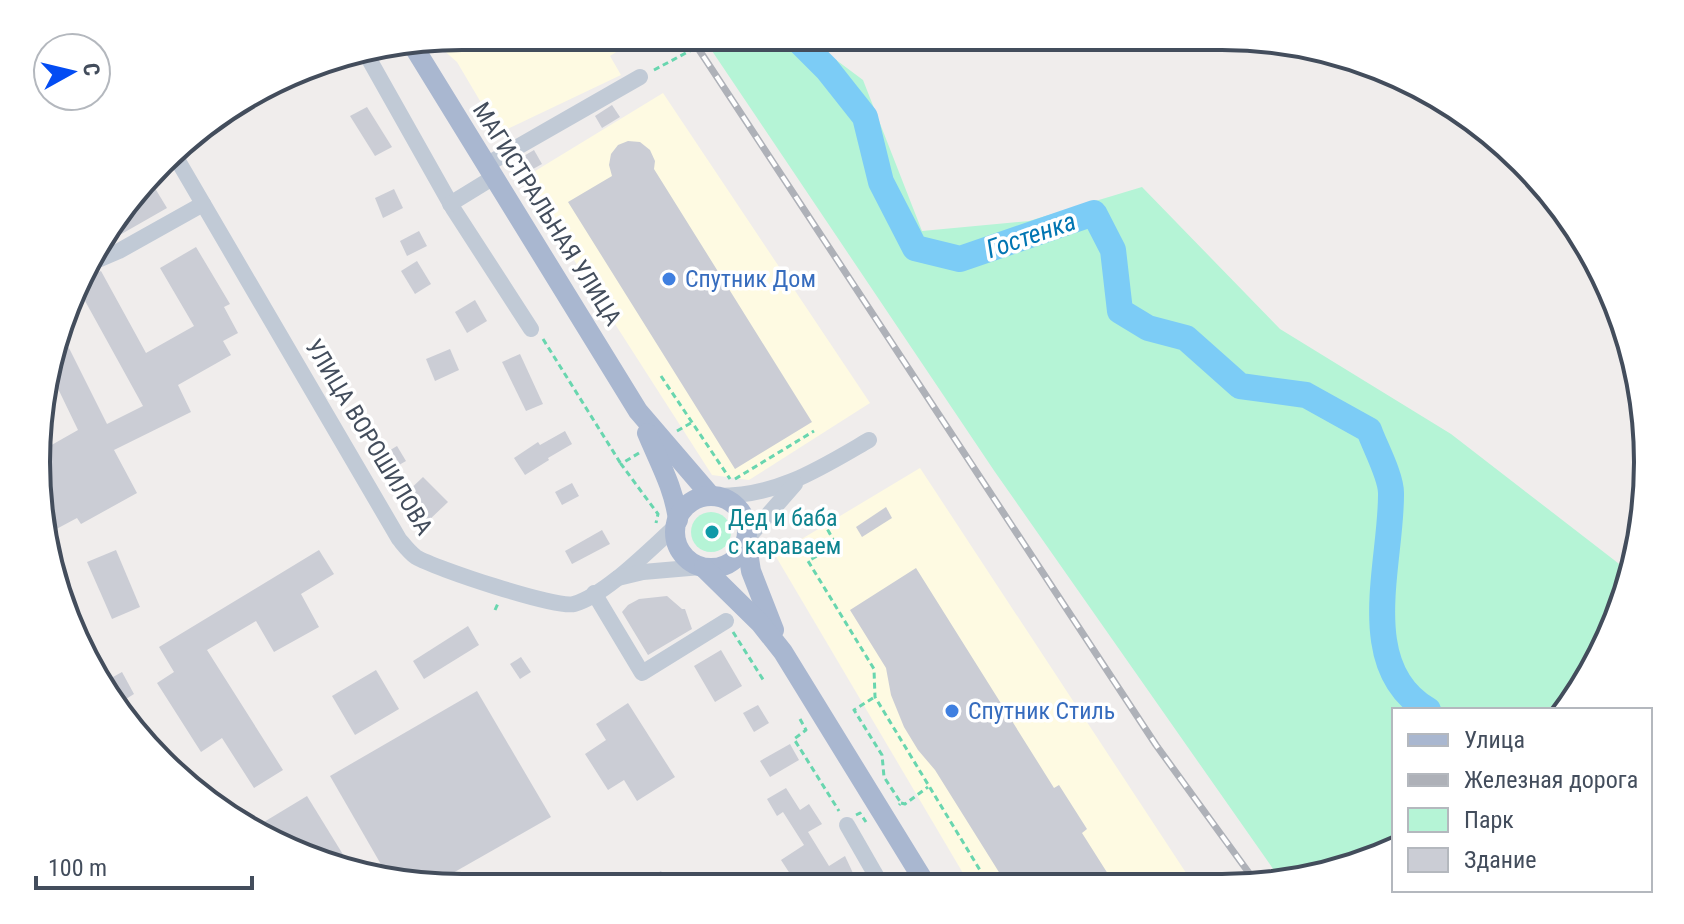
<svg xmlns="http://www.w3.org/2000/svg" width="1684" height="924" viewBox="0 0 1684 924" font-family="'Roboto Condensed',sans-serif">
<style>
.commercial{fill:#fefae2}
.green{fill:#b5f4d6}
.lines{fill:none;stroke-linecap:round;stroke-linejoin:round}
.river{stroke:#7cccf6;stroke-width:26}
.building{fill:#cbcdd5}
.path{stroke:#69d6af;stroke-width:3;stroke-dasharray:6 4;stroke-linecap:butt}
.minor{stroke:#c1cad6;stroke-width:16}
.major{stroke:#a9b7d0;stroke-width:20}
.rail-casing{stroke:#aeb1b8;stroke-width:7}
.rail{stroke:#fff;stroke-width:4;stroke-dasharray:12;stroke-linecap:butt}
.shop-dot{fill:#3f7fe0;stroke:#fff;stroke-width:3}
.culture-dot{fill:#0f9aa8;stroke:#fff;stroke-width:3}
.labels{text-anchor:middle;stroke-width:7;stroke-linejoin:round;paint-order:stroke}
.street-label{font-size:24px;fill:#434d5c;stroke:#fff}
.shop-label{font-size:24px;fill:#366cbe;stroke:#fff;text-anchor:start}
.culture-label{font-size:24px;fill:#0d838f;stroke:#fff;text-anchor:start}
.water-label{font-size:26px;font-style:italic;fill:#0075b2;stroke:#fff}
.rim{fill:none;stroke:#434d5c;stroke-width:4}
</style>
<rect width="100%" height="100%" fill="#f0edec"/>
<g class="commercial">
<path d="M462,36H641L610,56L621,75L499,133L457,62L433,41Z"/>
<path d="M663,93L870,403L749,480L712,475L522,179Z"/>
<path d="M920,468L1194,885H970L775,555Z"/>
</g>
<g class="green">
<path d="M702,36H804L863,80L922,231L1029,221L1142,187L1280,329L1451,434L1627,570L1591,675L1564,710H1394V848L1359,865L1283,883L995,472Z"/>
<circle cx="711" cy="532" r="20"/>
</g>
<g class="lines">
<path class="river" d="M794,36L827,69L865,117L881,182L915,248L960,259L1094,213L1113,250L1120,311L1148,328L1186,338L1240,386L1306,395L1369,430C1375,447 1391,476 1391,493C1392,562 1354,667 1428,710"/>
</g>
<g class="building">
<path d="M612,105L620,117L602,128L595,116Z"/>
<path d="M367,107L392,147L375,156L350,116Z"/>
<path d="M628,141L640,142L650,150L655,161L654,169L812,422L735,469L568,202L612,176L609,165L611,154L618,145Z"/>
<path d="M534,150L542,164L524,174L517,160Z"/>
<path d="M150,180L167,208L97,248L108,226Z"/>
<path d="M394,189L403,208L383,218L375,198Z"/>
<path d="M419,231L427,246L407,256L400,241Z"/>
<path d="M196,247L230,304L224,307L238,333L223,341L231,355L178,385L191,412L114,450L137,493L81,524L77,518L47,534L37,490L41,451L78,430L49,370L50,352L60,330L107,424L143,406L79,290L84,278L101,271L146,353L194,326L160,268Z"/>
<path d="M417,261L431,284L415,294L401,271Z"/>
<path d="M475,300L487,321L467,333L455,312Z"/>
<path d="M450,349L459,370L435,381L426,359Z"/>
<path d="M520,354L543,404L526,411L502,362Z"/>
<path d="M565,431L572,444L548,458L549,460L525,475L514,458L538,442L540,445Z"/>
<path d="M397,446L406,461L385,473L377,458Z"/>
<path d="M423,477L448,502L427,522L402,497Z"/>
<path d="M572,483L579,496L562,505L555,492Z"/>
<path d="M886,507L892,518L862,537L856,527Z"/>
<path d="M602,530L610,544L572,564L565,551Z"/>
<path d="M116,550L140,607L112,619L87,562Z"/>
<path d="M319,550L334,574L301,594L319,627L274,652L256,621L207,650L283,770L254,788L222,738L201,752L157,683L174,672L159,647Z"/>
<path d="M916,568L1054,788L1059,785L1087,829L1082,833L1115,885H1007L935,770L918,750L904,727L891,695L886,668L850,610Z"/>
<path d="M667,596L682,609H685L692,629L648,655L622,612L628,605L639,599Z"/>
<path d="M468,626L479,645L424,679L413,661Z"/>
<path d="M721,650L742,686L715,702L694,666Z"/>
<path d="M521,657L531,672L520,679L510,664Z"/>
<path d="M376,670L399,709L355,735L332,696Z"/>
<path d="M122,672L134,694L118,704L104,682Z"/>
<path d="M477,691L551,817L430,886L390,880L330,776Z"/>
<path d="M628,703L675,777L637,801L624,780L608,790L585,754L606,740L596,724Z"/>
<path d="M758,705L769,723L754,732L743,713Z"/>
<path d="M790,744L799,760L770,777L760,761Z"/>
<path d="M786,788L800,810L809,804L822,824L808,832L829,866L845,856L859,886H798L781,860L804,845L783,812L777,816L767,799Z"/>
<path d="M307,796L355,874L249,831Z"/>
<path d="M661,871L670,886H634Z"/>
</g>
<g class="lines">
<g class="path">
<path d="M654,70L697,47L730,36"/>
<path d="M543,339L621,464"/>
<path d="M661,376L730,479"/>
<path d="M677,431L691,423"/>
<path d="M639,453L621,464L658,514L656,523"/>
<path d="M735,479L814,431"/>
<path d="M818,512L836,545L808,561L874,669L875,697L989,885"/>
<path d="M495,610L499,601"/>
<path d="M733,632L764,681"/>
<path d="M873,698L854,710L882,755L884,777L901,803L899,805"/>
<path d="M800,719L806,730L794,739L839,811"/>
<path d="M901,803L905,804L928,787"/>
<path d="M856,815L860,813L866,822"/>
</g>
<g class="minor">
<path d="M365,52L454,210L531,329"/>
<path d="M174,154L399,539C404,545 409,552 416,557C434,568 557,609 574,604C606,595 651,548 676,526"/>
<path d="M486,165L640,77"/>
<path d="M450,204L494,177"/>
<path d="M91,263L119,251L203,204"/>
<path d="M718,496C778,496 819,469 869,440"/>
<path d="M746,540L795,484"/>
<path d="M618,578L643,572L701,567"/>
<path d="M594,593L642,673L726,621"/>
<path d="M847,825L882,886"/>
</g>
<g class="major">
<path d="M412,44L638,411L711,496"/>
<path d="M647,433C659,462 674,488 678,520"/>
<circle cx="711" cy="532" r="36"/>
<path d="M746,540L751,571L774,630"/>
<path d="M704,568L760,623L783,652L927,886"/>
</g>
<defs>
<path id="rail" d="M690,36L1156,745L1257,884"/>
</defs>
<use href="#rail" class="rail-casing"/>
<use href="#rail" class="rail"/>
</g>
<g class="shop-dot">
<circle cx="669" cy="279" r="8"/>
<circle cx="952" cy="711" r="8"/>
</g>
<circle class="culture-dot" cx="712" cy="532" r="8"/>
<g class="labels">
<g class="street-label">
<text transform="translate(547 214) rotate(58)" y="8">МАГИСТРАЛЬНАЯ УЛИЦА</text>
<text transform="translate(369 437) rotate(59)" y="8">УЛИЦА ВОРОШИЛОВА</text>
</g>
<g class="shop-label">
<text x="685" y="287">Спутник Дом</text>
<text x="968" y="719">Спутник Стиль</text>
</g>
<g class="culture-label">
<text x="728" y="526">Дед и баба<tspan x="728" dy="28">с караваем</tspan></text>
</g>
<g class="water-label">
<text transform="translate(1031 235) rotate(-19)" y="9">Гостенка</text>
</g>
</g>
<path d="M0 0H1684V924H0ZM462 50H1222A412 412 0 0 1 1634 462V462A412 412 0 0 1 1222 874H462A412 412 0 0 1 50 462V462A412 412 0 0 1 462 50Z" fill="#fff" fill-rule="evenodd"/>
<path class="rim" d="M462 50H1222A412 412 0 0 1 1634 462V462A412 412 0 0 1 1222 874H462A412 412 0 0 1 50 462V462A412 412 0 0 1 462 50Z"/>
<rect x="1392" y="708" width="260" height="184" fill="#ffffff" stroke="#b4b8be" stroke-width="2"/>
<rect x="1408" y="734" width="40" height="12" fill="#a9b7d0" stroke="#b4b8be" stroke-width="2"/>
<text x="1464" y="748" font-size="24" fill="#434d5c">Улица</text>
<rect x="1408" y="774" width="40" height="12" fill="#aeb1b8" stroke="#b4b8be" stroke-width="2"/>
<text x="1464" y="788" font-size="24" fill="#434d5c">Железная дорога</text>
<rect x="1408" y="808" width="40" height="24" fill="#b5f4d6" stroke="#b4b8be" stroke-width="2"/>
<text x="1464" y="828" font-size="24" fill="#434d5c">Парк</text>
<rect x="1408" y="848" width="40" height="24" fill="#cbcdd5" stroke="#b4b8be" stroke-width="2"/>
<text x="1464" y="868" font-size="24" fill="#434d5c">Здание</text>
<g transform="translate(72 72) rotate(82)"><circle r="38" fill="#ffffff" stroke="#b4b8be" stroke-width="2"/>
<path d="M0-6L14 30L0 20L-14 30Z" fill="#034cf3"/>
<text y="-12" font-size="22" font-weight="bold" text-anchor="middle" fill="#434d5c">С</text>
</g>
<path d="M36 876v12h216v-12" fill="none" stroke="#434d5c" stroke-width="4"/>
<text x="48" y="876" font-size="24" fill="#434d5c" stroke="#ffffff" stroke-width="6" paint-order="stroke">100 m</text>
</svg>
